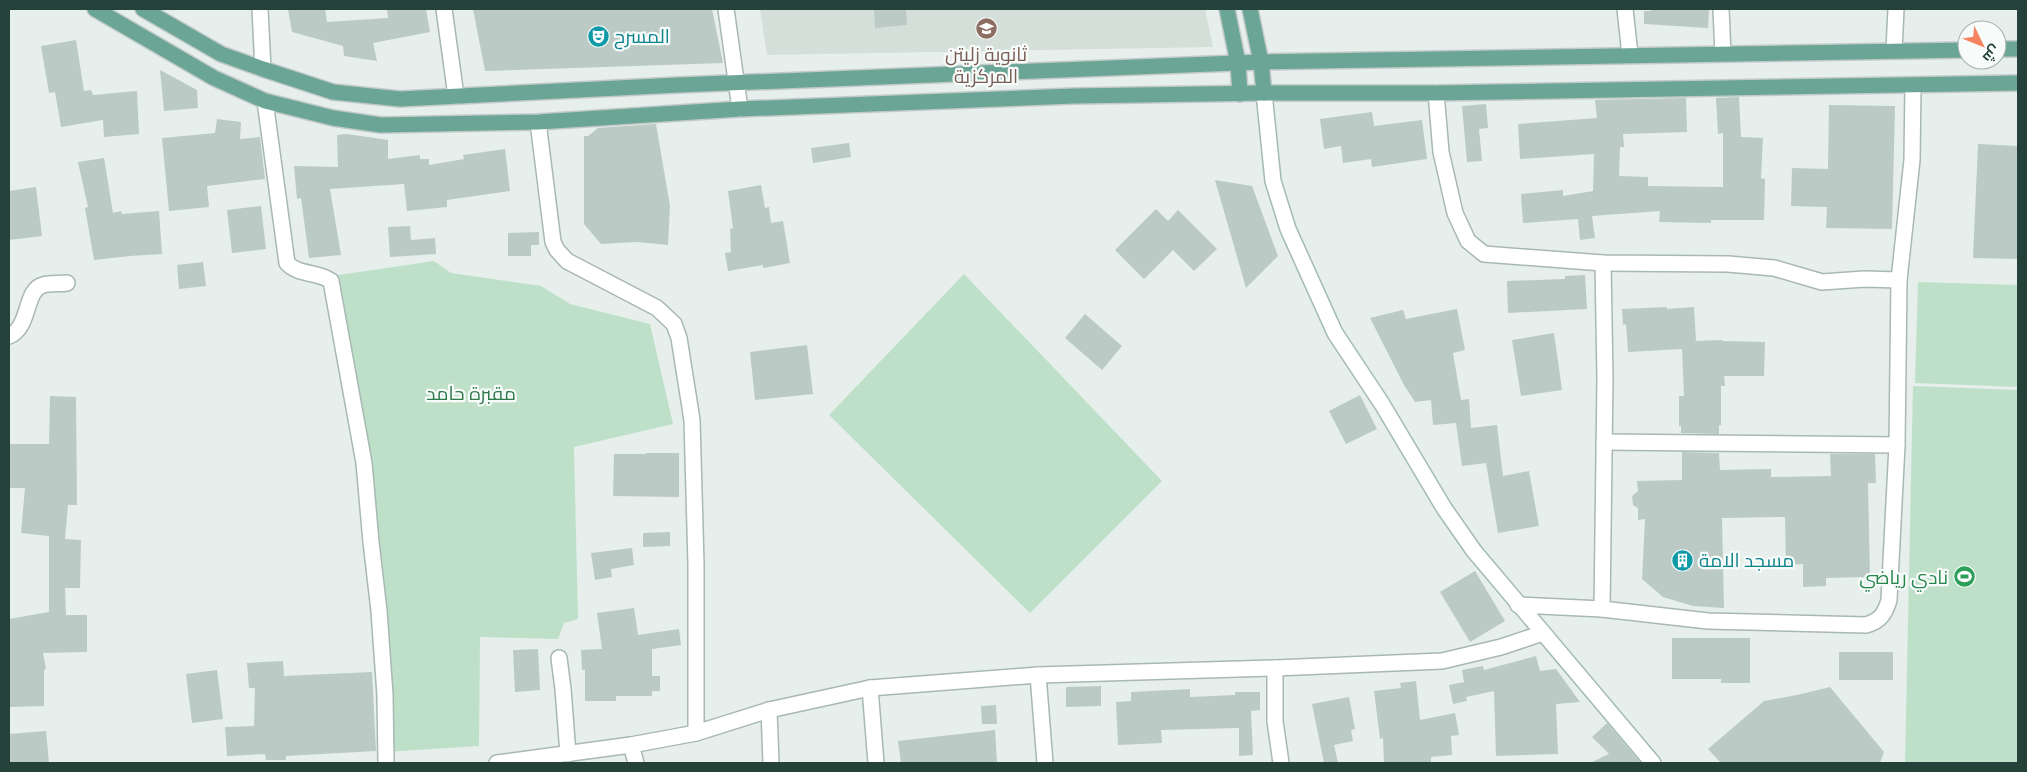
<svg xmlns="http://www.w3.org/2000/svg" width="2027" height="772" viewBox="0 0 2027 772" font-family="Karla,Cairo,sans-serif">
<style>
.built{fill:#d4dfda}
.green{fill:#bfe0c8}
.building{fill:#bbcac4}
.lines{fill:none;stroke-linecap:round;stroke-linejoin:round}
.minor-casing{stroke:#a8b8b2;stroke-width:18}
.secondary-casing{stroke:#a4bbb3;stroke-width:18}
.primary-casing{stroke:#c2cac8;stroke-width:18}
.minor{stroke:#fff;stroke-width:15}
.secondary{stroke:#fff;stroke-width:15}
.primary{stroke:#6aa596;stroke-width:15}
.labels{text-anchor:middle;stroke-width:4.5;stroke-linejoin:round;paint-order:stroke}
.culture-label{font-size:19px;fill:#0d838f;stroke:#f7fbf9;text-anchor:start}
.education-label{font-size:19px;fill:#785e54;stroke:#f7fbf9}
.park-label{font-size:19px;fill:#2d7a4b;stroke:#f7fbf9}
.leisure-label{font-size:19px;fill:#27864d;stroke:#f7fbf9;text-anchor:end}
</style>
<rect width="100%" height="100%" fill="#e6efeb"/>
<path class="built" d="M760,9H1205L1213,47L767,55Z"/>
<g class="green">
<path d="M434,261L451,273L541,286L570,304L650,324L673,424L574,447L578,619L564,623L558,639L480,637L479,746L385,752L367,472L332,276Z"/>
<path d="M964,274L1162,481L1030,613L829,415Z"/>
<path d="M1918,282L2018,285V387L1915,383Z"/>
<path d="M1913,386L2018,390V763H1905Z"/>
</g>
<g class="building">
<path d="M288,9H325L327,22L388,18L387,9H426L430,32L373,43L377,61L344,56L343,46L292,32Z"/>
<path d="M473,9H712L723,63L485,71Z"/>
<path d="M874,9H906L907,25L875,28Z"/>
<path d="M1651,9H1709L1708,28L1644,24V11H1651Z"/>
<path d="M76,40L84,91L91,90L93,95L137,91L139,134L104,137L103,120L61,127L55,92L49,93L41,46Z"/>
<path d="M160,70L197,90L198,108L164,111Z"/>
<path d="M1739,97L1741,137L1763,138L1761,178L1765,179L1764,220H1711V223L1659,222L1660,211L1592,216L1595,238L1580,240L1578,219L1523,223L1521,194L1563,190V196L1593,191L1594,154L1520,159L1518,124L1597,118L1595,100L1686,98L1687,132L1623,134L1624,147H1620L1619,176L1648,177V186L1723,187V133L1718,134L1716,98Z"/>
<path d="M1486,104L1488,128L1479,129L1482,161L1467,162L1462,106Z"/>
<path d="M1829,105L1895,106L1892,229L1826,228L1827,207L1791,206L1792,168L1828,169Z"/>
<path d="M1372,112L1374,126L1422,120L1427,159L1372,167L1371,159L1343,163L1341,146L1324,149L1320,119Z"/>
<path d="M217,119L241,122L240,139L260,137L265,179L207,186L209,207L169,211L162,138L215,133Z"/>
<path d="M656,124L670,206L668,245L637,242L601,244L584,224V136H588L598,128Z"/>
<path d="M347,134L388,140V159L420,155V159H429V165L464,159L463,155L505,149L510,191L447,200V207L407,211L404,184L330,189L341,255L309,258L301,198L297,199L294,166L338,167L337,135Z"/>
<path d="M849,143L851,157L813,163L811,148Z"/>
<path d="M1978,144L2018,146V259L1973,258Z"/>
<path d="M104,158L113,213L121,211L122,214L159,211L162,254L130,256L94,260L85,208L88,207L78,162Z"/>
<path d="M1215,180L1252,186L1278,256L1246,288Z"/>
<path d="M761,185L765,208L769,207L771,223L783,221L790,263L763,268V265L728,271L725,253L731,252L730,229L733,228L728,191Z"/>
<path d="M36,187L42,236L9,240V191Z"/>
<path d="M261,206L266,249L232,253L227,210Z"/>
<path d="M1156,209L1168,221L1178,210L1217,249L1194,271L1173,250L1144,279L1115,250Z"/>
<path d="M410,226L411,240L435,238L436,254L390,257L388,227Z"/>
<path d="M539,232V245H531V256H508V233Z"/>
<path d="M203,262L206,286L179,289L177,265Z"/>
<path d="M1585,275L1587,309L1508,313L1507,281L1565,279V276Z"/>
<path d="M1667,307V309L1694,307L1696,341L1722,340V341L1765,342L1764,376H1724L1725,386H1721V425H1719V434L1681,433V426H1679V396H1684L1682,349L1628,352L1626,324L1623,325L1622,309Z"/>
<path d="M1457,309L1465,350L1453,353L1461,400L1469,399L1471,428L1497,425L1503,476L1529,471L1539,526L1498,533L1486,463L1462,466L1456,423L1433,425L1431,400L1415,402L1404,385L1370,318L1403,310L1406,319Z"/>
<path d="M1085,314L1122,346L1102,370L1065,338Z"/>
<path d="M1554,333L1562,390L1521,396L1512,340Z"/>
<path d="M807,345L813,394L755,400L750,352Z"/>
<path d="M1360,395L1377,429L1346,444L1329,411Z"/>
<path d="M50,396L76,397L77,505H68L65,539L81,540L80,588H65L66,615H87V652L43,653L46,669L44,670V706L9,707V619L49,612V536L21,533L25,488H9V444H49Z"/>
<path d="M1682,452L1719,453L1720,470L1771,469V477L1831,476L1830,454H1875L1876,483H1868L1870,577L1826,578V586L1803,587V564L1786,565L1785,517L1722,518L1724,608L1693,606L1663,597L1642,579L1645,519L1638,520V508L1633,505L1632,496L1638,491L1637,481L1682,480Z"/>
<path d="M646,453H679V497L613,496L614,454H646Z"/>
<path d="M670,532V546L643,547V533Z"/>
<path d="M632,548L634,565L611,569L612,577L595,580L591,553Z"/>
<path d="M1475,571L1505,621L1470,642L1440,592Z"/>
<path d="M634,608L638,635L679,629L681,645L652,649V676H660V691H652V696H616V701H585V670H582L581,650L602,649L597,613Z"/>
<path d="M1672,638H1750V683H1721V679H1672Z"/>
<path d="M538,649L540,690L515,692L513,650Z"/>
<rect x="1839" y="652" width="54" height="28"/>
<path d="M1536,656L1540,671L1556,669L1580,702L1556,704L1558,754L1496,756L1494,691L1466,697L1467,701L1453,704L1449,685L1464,682L1462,670L1483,666L1484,670Z"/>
<path d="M283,661L284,676L372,672L376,751L286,756V760H266L265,754L227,756L225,727L254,726L255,688H249L247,663Z"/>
<path d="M217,670L223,719L192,723L186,674Z"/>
<path d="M1416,681L1420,720L1455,713L1459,735L1451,736L1452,755L1431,757V763H1384L1383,738L1380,739L1374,691L1401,688L1400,683Z"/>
<path d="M1101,686V706L1066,707V687Z"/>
<path d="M1830,687L1884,752L1880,763H1721L1708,749L1764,701L1797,695Z"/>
<path d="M1190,689V697L1235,695V692H1260V710L1251,711L1253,755L1239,756V728L1161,730L1162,743L1118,745L1116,702L1131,701V692Z"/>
<path d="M1349,697L1355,729L1351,730L1353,741L1334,745L1338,763H1324L1312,704Z"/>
<path d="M996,705L997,724H982L981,706Z"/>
<path d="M1607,723L1641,763H1590L1609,754L1592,737Z"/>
<path d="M995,730L997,763H901L898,741Z"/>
<path d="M46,731L49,763H9V734Z"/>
</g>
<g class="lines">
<defs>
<g id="minor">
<path d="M260,9L263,69"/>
<path d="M444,9L456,96"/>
<path d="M726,9L740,109"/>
<path d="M1625,9L1630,55"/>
<path d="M1721,9L1723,54"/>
<path d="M1894,50L1896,9"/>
<path d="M1436,93L1441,152L1455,213L1468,241L1484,254L1603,263L1728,264L1774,268L1822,282L1864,279L1899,280"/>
<path d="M265,101L287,263C299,276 318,271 331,281L364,463L371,542L379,611L385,695L386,763"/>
<path d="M538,122L553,242L557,250L567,261L657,308L674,324L679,338L692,420L696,564V733"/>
<path d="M9,336C31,327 24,290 43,285C50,283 59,284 67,283"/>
<path d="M1604,442L1897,445"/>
<path d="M1518,605L1602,609L1708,621L1866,625C1880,621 1885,614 1889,600L1897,445L1899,280L1912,160L1913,86"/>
<path d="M1602,609L1605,378L1603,263"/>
<path d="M559,658L563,689L568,754"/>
<path d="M1275,668V721L1281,763"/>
<path d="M1038,675L1045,763"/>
<path d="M870,688L876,763"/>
<path d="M769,710L771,763"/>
<path d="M631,745L636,763"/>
<path d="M497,763L631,745L696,733L769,710L870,688L1038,675L1275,668L1442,661L1501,647L1543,633"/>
</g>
<path id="secondary" d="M1264,93L1273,181L1288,229L1335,333L1382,404L1444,508L1474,551L1653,763"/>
<g id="primary">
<path d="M95,9L214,78L265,101L333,118L381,125L538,122L740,109L1074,96L1264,93H1436L2018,83"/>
<path d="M143,9L221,54L263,69L333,92L400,99L678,85L1261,62L1967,50"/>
<path d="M1227,9L1238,63L1240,94"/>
<path d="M1250,9L1261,62L1264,93"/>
<path d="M1997,49H2018"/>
</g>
</defs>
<use href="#minor" class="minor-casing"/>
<use href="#secondary" class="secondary-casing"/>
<use href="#primary" class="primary-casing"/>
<use href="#minor" class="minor"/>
<use href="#secondary" class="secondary"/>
<use href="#primary" class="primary"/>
</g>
<defs>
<symbol id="school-disc" viewBox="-11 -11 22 22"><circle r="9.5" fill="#8d6e63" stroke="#f7fbf9"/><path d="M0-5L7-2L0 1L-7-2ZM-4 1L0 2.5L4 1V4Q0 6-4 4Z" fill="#fff"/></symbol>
<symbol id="theatre-disc" viewBox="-11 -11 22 22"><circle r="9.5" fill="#0f9aa8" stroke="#f7fbf9"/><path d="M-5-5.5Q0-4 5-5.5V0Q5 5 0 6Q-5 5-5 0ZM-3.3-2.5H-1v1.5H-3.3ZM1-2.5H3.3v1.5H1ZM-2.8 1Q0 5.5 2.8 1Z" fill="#fff"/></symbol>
<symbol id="building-disc" viewBox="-11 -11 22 22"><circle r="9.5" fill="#0f9aa8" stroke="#f7fbf9"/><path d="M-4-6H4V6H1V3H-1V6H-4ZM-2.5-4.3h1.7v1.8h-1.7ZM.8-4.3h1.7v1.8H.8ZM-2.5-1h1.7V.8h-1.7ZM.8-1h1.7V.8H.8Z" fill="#fff"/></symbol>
<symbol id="stadium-disc" viewBox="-11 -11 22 22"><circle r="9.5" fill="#2e9e5b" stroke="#f7fbf9"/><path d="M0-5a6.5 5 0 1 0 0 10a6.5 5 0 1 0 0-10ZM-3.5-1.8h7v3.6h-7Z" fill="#fff"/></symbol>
</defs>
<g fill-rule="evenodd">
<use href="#school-disc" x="974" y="16" width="25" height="25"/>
<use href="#theatre-disc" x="586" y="24" width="25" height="25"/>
<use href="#building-disc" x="1670" y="548" width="25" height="25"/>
<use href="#stadium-disc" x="1952" y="564" width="25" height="25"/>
</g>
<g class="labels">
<g class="culture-label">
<text x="614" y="43">المسرح</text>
<text x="1699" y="567">مسجد الامة</text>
</g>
<g class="education-label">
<text x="986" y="61">ثانوية زليتن<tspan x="986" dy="22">المركزية</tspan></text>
</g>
<g class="park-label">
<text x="471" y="400">مقبرة حامد</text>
</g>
<g class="leisure-label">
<text x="1948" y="584">نادي رياضي</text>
</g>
</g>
<rect width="2027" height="772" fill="none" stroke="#24423a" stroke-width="20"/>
<g transform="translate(1982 45) rotate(133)"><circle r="24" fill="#f7fbf9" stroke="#a3b1ad"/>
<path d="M0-4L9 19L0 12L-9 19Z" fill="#f4845f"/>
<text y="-8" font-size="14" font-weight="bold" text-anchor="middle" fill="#24423a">ش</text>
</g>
</svg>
